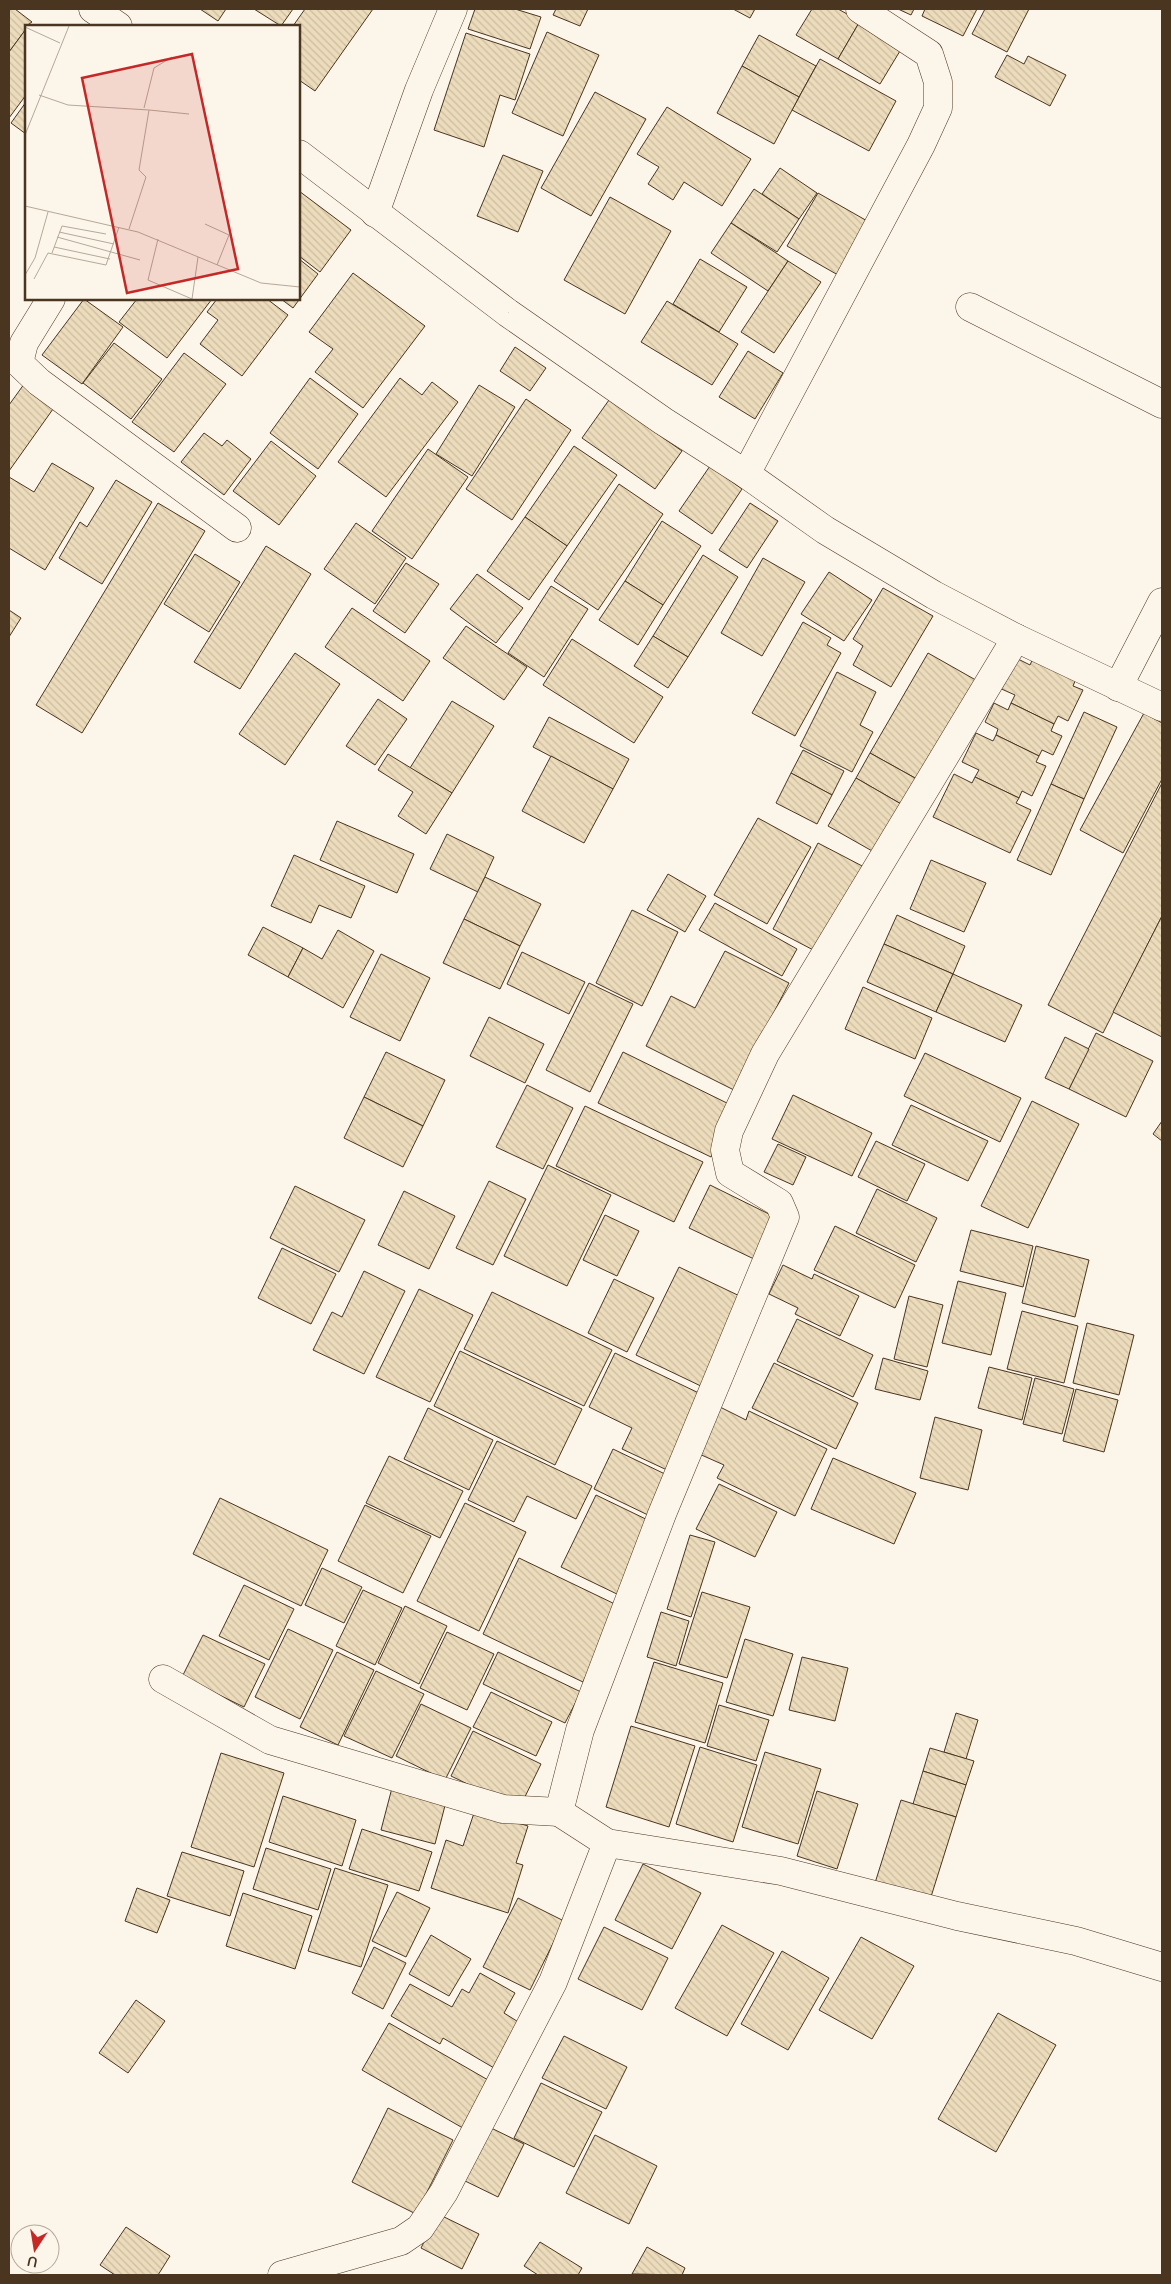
<svg xmlns="http://www.w3.org/2000/svg" width="1171" height="2284" viewBox="0 0 1171 2284" font-family="'Nunito Sans',sans-serif">
<style>
.building{fill:url(#building-back-hatch);stroke:#4a3520}
.lines{fill:none;stroke-linecap:round;stroke-linejoin:round}
.minor-casing{stroke:#4a3520;stroke-width:29}
.primary-casing{stroke:#4a3520;stroke-width:29}
.minor{stroke:#fbf6e9;stroke-width:28}
.primary{stroke:#fbf6e9;stroke-width:28}
.inset-road{fill:none;stroke:#b4a999;stroke-width:1}
.view{fill:#c62828;fill-opacity:0.15;stroke:#c62828;stroke-width:2.5}
.inset-edge{fill:none;stroke:#4a3520;stroke-width:2.5}
</style>
<defs>
<pattern id="building-back-hatch" width="6" height="6" patternUnits="userSpaceOnUse" patternTransform="scale(1.25)"><rect width="6" height="6" fill="#ecdcbc"/><path d="M-1 5l2 2M0 0l6 6M5-1l2 2" fill="none" stroke="#ccbda1"/></pattern>
</defs>
<rect width="100%" height="100%" fill="#fbf6e9"/>
<g class="building">
<path d="M9,9H15L32,22L26,26V29L9,52Z"/>
<path d="M200,9H226L218,21Z"/>
<path d="M254,9H293L281,26Z"/>
<path d="M305,9H373L315,91L299,80V26H293Z"/>
<path d="M475,9H515L541,17L530,49L468,29Z"/>
<path d="M556,9H588L580,26L553,15Z"/>
<path d="M733,9H755L750,18Z"/>
<path d="M812,9H838L860,21L838,59L796,35Z"/>
<path d="M898,9H914L911,15Z"/>
<path d="M925,9H977L963,36L922,16Z"/>
<path d="M985,9H1029L1007,52L972,34Z"/>
<path d="M860,21L903,46L880,84L838,59Z"/>
<path d="M26,29V95L9,118V52Z"/>
<path d="M547,32L599,55L563,136L512,113Z"/>
<path d="M466,33L530,54L515,100L500,95L484,147L434,130Z"/>
<path d="M759,35L816,66L799,97L742,66Z"/>
<path d="M1007,55L1024,64L1028,56L1066,75L1050,106L995,77Z"/>
<path d="M820,59L896,101L869,151L792,110Z"/>
<path d="M742,66L799,97L774,144L717,113Z"/>
<path d="M595,92L646,119L591,216L541,188Z"/>
<path d="M26,102V134L11,123Z"/>
<path d="M667,107L751,159L722,206L684,182L673,200L648,184L659,167L637,154Z"/>
<path d="M503,155L543,171L518,232L477,216Z"/>
<path d="M780,168L817,193L799,219L762,194Z"/>
<path d="M754,189L799,219L777,252L731,223Z"/>
<path d="M299,191L351,230L320,272L299,256Z"/>
<path d="M818,193L869,222L838,275L787,246Z"/>
<path d="M610,197L671,231L625,314L564,280Z"/>
<path d="M731,223L788,261L768,291L711,253Z"/>
<path d="M299,259L318,274L293,308L281,299H299Z"/>
<path d="M700,259L747,287L719,332L673,304Z"/>
<path d="M788,261L821,282L774,353L741,332Z"/>
<path d="M353,273L425,326L363,408L315,372L333,349L309,332Z"/>
<path d="M84,299L123,327L82,384L42,355Z"/>
<path d="M137,299H212L167,358L119,322Z"/>
<path d="M217,299H267L288,315L242,376L200,344L218,320L207,312Z"/>
<path d="M667,301L738,344L712,385L641,342Z"/>
<path d="M114,343L162,379L131,419L83,383Z"/>
<path d="M515,347L546,368L530,391L500,371Z"/>
<path d="M748,351L783,373L755,419L719,397Z"/>
<path d="M184,353L226,384L174,452L132,422Z"/>
<path d="M310,378L358,414L318,469L270,433Z"/>
<path d="M400,378L422,395L432,382L458,402L386,497L338,462Z"/>
<path d="M27,380L58,402L9,471V405Z"/>
<path d="M479,385L515,407L472,476L436,454Z"/>
<path d="M526,399L571,430L512,520L466,489Z"/>
<path d="M609,400L682,451L655,489L582,438Z"/>
<path d="M204,433L222,446L227,440L251,459L224,495L181,462Z"/>
<path d="M271,441L316,476L279,525L233,491Z"/>
<path d="M574,446L617,475L567,546L525,517Z"/>
<path d="M428,449L468,477L412,559L372,531Z"/>
<path d="M52,463L94,488L45,570L9,548V477L34,492Z"/>
<path d="M710,466L742,489L712,534L679,511Z"/>
<path d="M116,480L152,502L102,584L59,558L80,522L87,527Z"/>
<path d="M619,484L663,514L598,610L554,581Z"/>
<path d="M158,503L205,531L82,733L36,705Z"/>
<path d="M750,503L778,521L747,568L719,550Z"/>
<path d="M525,517L567,546L529,600L487,571Z"/>
<path d="M662,521L701,546L663,605L625,581Z"/>
<path d="M356,523L406,558L375,604L324,569Z"/>
<path d="M266,546L311,574L240,689L194,662Z"/>
<path d="M195,554L240,582L209,632L164,604Z"/>
<path d="M703,555L738,577L688,657L653,636Z"/>
<path d="M763,558L805,582L762,656L721,633Z"/>
<path d="M406,563L439,584L405,633L373,611Z"/>
<path d="M829,572L872,600L844,641L801,614Z"/>
<path d="M477,574L523,608L496,643L450,609Z"/>
<path d="M625,581L663,605L638,645L599,620Z"/>
<path d="M551,586L588,609L544,677L508,653Z"/>
<path d="M883,588L933,616L891,687L853,665L863,646L853,639Z"/>
<path d="M352,608L430,661L403,701L325,647Z"/>
<path d="M9,610L21,618L9,637Z"/>
<path d="M803,622L831,638L827,645L841,653L795,736L752,713Z"/>
<path d="M466,626L527,667L504,700L443,658Z"/>
<path d="M653,636L688,657L668,688L634,666Z"/>
<path d="M572,639L663,697L634,743L543,685Z"/>
<path d="M295,653L340,684L285,765L239,734Z"/>
<path d="M928,653L981,683L924,783L870,753Z"/>
<path d="M1035,654L1078,674L1073,686L1083,690L1068,721L1058,716L1054,724L1011,703L1015,695L997,687L1012,656L1030,665Z"/>
<path d="M837,672L876,692L860,725L873,732L852,772L800,746Z"/>
<path d="M378,699L407,719L375,765L346,746Z"/>
<path d="M452,701L494,726L452,793L410,768Z"/>
<path d="M994,703L1008,710L1011,703L1054,724L1051,731L1062,736L1053,755L1042,750L1039,756L996,735L998,729L985,722Z"/>
<path d="M1084,712L1117,727L1084,799L1051,784Z"/>
<path d="M1144,713L1162,723V779L1123,853L1080,830Z"/>
<path d="M549,717L629,759L613,789L533,747Z"/>
<path d="M976,733L993,741L996,735L1039,756L1036,762L1046,766L1032,796L1022,791L1019,798L975,777L979,770L962,762Z"/>
<path d="M803,750L844,771L832,795L791,773Z"/>
<path d="M870,753L924,783L908,808L856,778Z"/>
<path d="M388,754L452,793L426,834L398,816L413,792L378,770Z"/>
<path d="M551,756L613,789L584,843L522,811Z"/>
<path d="M791,773L832,795L817,824L776,803Z"/>
<path d="M954,774L972,783L975,777L1019,798L1016,803L1031,810L1010,853L933,817Z"/>
<path d="M856,778L908,808L881,856L828,826Z"/>
<path d="M1162,783V916L1103,1033L1048,1005Z"/>
<path d="M1051,784L1084,799L1051,875L1017,860Z"/>
<path d="M758,818L811,847L767,924L714,895Z"/>
<path d="M337,821L414,854L397,893L320,860Z"/>
<path d="M447,834L494,857L478,892L430,869Z"/>
<path d="M818,843L866,868L821,954L773,929Z"/>
<path d="M294,855L365,886L351,918L319,905L311,923L271,906Z"/>
<path d="M931,860L986,883L964,932L910,909Z"/>
<path d="M668,874L706,896L685,932L647,910Z"/>
<path d="M485,877L541,904L520,946L464,919Z"/>
<path d="M715,903L797,949L782,976L699,930Z"/>
<path d="M632,910L678,932L642,1006L596,983Z"/>
<path d="M897,915L965,946L953,974L884,944Z"/>
<path d="M1162,916V1037L1113,1012Z"/>
<path d="M464,919L520,946L500,989L443,963Z"/>
<path d="M263,927L303,948L288,977L248,955Z"/>
<path d="M338,930L374,951L343,1008L288,977L303,948L322,959Z"/>
<path d="M884,944L953,974L936,1012L867,982Z"/>
<path d="M725,951L789,983L734,1090L646,1046L671,996L695,1008Z"/>
<path d="M522,952L585,982L569,1014L507,984Z"/>
<path d="M381,954L430,978L400,1041L350,1017Z"/>
<path d="M953,974L1022,1005L1005,1042L936,1012Z"/>
<path d="M589,983L633,1004L590,1092L546,1070Z"/>
<path d="M863,987L932,1018L915,1059L845,1029Z"/>
<path d="M489,1017L544,1044L525,1083L470,1056Z"/>
<path d="M1096,1033L1153,1061L1126,1117L1069,1089Z"/>
<path d="M1065,1037L1089,1049L1069,1089L1045,1078Z"/>
<path d="M386,1052L445,1080L423,1126L364,1097Z"/>
<path d="M623,1052L735,1107L711,1157L598,1103Z"/>
<path d="M925,1053L1021,1098L1000,1142L904,1096Z"/>
<path d="M527,1085L573,1108L543,1169L496,1147Z"/>
<path d="M793,1095L872,1133L852,1176L772,1139Z"/>
<path d="M364,1097L423,1126L403,1167L344,1138Z"/>
<path d="M1032,1101L1079,1124L1028,1228L981,1206Z"/>
<path d="M911,1105L988,1141L968,1181L892,1145Z"/>
<path d="M585,1106L703,1162L674,1222L556,1166Z"/>
<path d="M1162,1121V1141L1153,1134Z"/>
<path d="M876,1141L925,1164L907,1201L858,1177Z"/>
<path d="M778,1144L806,1157L793,1185L764,1172Z"/>
<path d="M548,1165L611,1195L567,1286L504,1256Z"/>
<path d="M489,1181L526,1199L493,1265L456,1248Z"/>
<path d="M710,1185L775,1217L754,1259L689,1228Z"/>
<path d="M295,1186L365,1220L339,1272L270,1238Z"/>
<path d="M877,1189L937,1218L916,1262L856,1233Z"/>
<path d="M404,1191L455,1216L429,1269L378,1245Z"/>
<path d="M605,1215L639,1231L617,1276L583,1260Z"/>
<path d="M835,1226L915,1265L895,1308L814,1270Z"/>
<path d="M971,1230L1033,1246L1023,1287L960,1271Z"/>
<path d="M1036,1246L1089,1260L1075,1317L1022,1303Z"/>
<path d="M282,1248L336,1274L311,1324L258,1298Z"/>
<path d="M783,1265L812,1279L814,1274L859,1296L840,1336L795,1314L798,1308L769,1294Z"/>
<path d="M679,1267L748,1300L705,1388L636,1355Z"/>
<path d="M364,1271L405,1291L364,1374L313,1350L332,1312L342,1317Z"/>
<path d="M614,1279L654,1298L627,1352L588,1333Z"/>
<path d="M958,1281L1006,1293L991,1355L942,1343Z"/>
<path d="M419,1289L473,1315L430,1402L376,1377Z"/>
<path d="M492,1292L612,1350L584,1406L464,1349Z"/>
<path d="M909,1296L943,1305L927,1367L894,1359Z"/>
<path d="M1022,1311L1078,1326L1064,1383L1007,1369Z"/>
<path d="M797,1319L873,1355L853,1397L777,1361Z"/>
<path d="M1087,1323L1134,1335L1119,1395L1073,1383Z"/>
<path d="M460,1351L582,1409L555,1465L434,1406Z"/>
<path d="M615,1353L703,1395L667,1470L622,1449L632,1428L589,1407Z"/>
<path d="M883,1358L928,1371L920,1400L875,1389Z"/>
<path d="M774,1363L858,1403L836,1449L752,1408Z"/>
<path d="M989,1367L1032,1378L1022,1420L978,1408Z"/>
<path d="M1035,1378L1074,1389L1062,1434L1023,1424Z"/>
<path d="M1076,1389L1118,1400L1104,1452L1063,1441Z"/>
<path d="M720,1407L746,1420L749,1411L827,1449L795,1516L717,1478L724,1465L697,1453Z"/>
<path d="M428,1408L493,1440L469,1490L404,1459Z"/>
<path d="M935,1417L982,1430L968,1490L920,1478Z"/>
<path d="M497,1441L592,1486L576,1519L527,1496L514,1522L468,1500Z"/>
<path d="M613,1449L667,1475L648,1515L594,1489Z"/>
<path d="M389,1456L463,1491L440,1538L366,1503Z"/>
<path d="M833,1458L916,1493L894,1544L811,1509Z"/>
<path d="M719,1484L777,1512L755,1557L696,1529Z"/>
<path d="M596,1495L656,1524L621,1596L561,1567Z"/>
<path d="M220,1498L328,1550L301,1606L193,1554Z"/>
<path d="M465,1503L526,1532L479,1631L417,1601Z"/>
<path d="M365,1505L431,1536L403,1593L338,1561Z"/>
<path d="M690,1535L715,1542L691,1617L667,1609Z"/>
<path d="M519,1558L619,1606L583,1682L483,1634Z"/>
<path d="M322,1568L362,1587L344,1623L305,1605Z"/>
<path d="M244,1585L294,1609L269,1660L219,1636Z"/>
<path d="M363,1590L402,1608L375,1665L336,1646Z"/>
<path d="M702,1592L750,1607L727,1678L679,1664Z"/>
<path d="M405,1606L447,1626L419,1684L378,1663Z"/>
<path d="M661,1612L689,1621L676,1666L647,1657Z"/>
<path d="M288,1629L333,1650L300,1719L255,1697Z"/>
<path d="M447,1632L494,1654L467,1710L420,1688Z"/>
<path d="M203,1635L265,1664L244,1707L182,1677Z"/>
<path d="M745,1639L793,1654L773,1716L726,1702Z"/>
<path d="M337,1652L374,1670L338,1745L300,1727Z"/>
<path d="M498,1652L581,1692L565,1723L483,1684Z"/>
<path d="M802,1657L848,1668L835,1721L789,1710Z"/>
<path d="M654,1662L723,1683L705,1743L635,1722Z"/>
<path d="M376,1671L424,1694L392,1758L344,1736Z"/>
<path d="M491,1692L552,1722L536,1756L473,1727Z"/>
<path d="M421,1704L471,1728L445,1780L396,1756Z"/>
<path d="M719,1705L769,1720L756,1761L707,1746Z"/>
<path d="M956,1713L978,1720L966,1759L944,1752Z"/>
<path d="M631,1726L695,1746L669,1827L606,1807Z"/>
<path d="M473,1731L541,1764L519,1809L451,1776Z"/>
<path d="M700,1747L757,1765L733,1842L676,1824Z"/>
<path d="M930,1748L974,1761L966,1785L923,1771Z"/>
<path d="M765,1752L821,1769L798,1844L742,1827Z"/>
<path d="M221,1753L284,1773L254,1867L191,1847Z"/>
<path d="M923,1771L966,1785L956,1817L913,1804Z"/>
<path d="M393,1784L447,1798L435,1844L381,1830Z"/>
<path d="M817,1791L858,1804L837,1869L797,1856Z"/>
<path d="M283,1796L356,1820L342,1866L269,1842Z"/>
<path d="M901,1800L956,1817L930,1900L875,1883Z"/>
<path d="M475,1810L528,1826L516,1863L523,1865L508,1913L431,1888L446,1840L463,1846Z"/>
<path d="M362,1829L432,1852L419,1891L349,1869Z"/>
<path d="M266,1848L331,1869L318,1910L253,1889Z"/>
<path d="M182,1852L244,1871L230,1916L167,1896Z"/>
<path d="M643,1864L701,1893L672,1949L615,1920Z"/>
<path d="M335,1868L388,1885L361,1967L308,1951Z"/>
<path d="M137,1888L170,1900L157,1933L125,1921Z"/>
<path d="M397,1892L430,1908L406,1957L372,1941Z"/>
<path d="M243,1893L312,1916L295,1969L226,1946Z"/>
<path d="M518,1898L564,1921L530,1990L483,1967Z"/>
<path d="M722,1925L774,1953L727,2036L675,2008Z"/>
<path d="M604,1927L668,1958L642,2010L578,1979Z"/>
<path d="M431,1935L471,1959L449,1996L409,1974Z"/>
<path d="M861,1937L914,1966L872,2039L819,2010Z"/>
<path d="M374,1947L406,1963L383,2009L352,1993Z"/>
<path d="M782,1951L829,1978L788,2050L741,2024Z"/>
<path d="M480,1973L515,1993L504,2013L520,2023L494,2068L443,2038L440,2044L391,2016L410,1984L452,2007L462,1989L469,1993Z"/>
<path d="M136,2000L165,2021L128,2073L99,2053Z"/>
<path d="M998,2013L1056,2045L996,2152L938,2119Z"/>
<path d="M389,2023L495,2084L468,2131L362,2070Z"/>
<path d="M564,2036L627,2067L606,2109L542,2078Z"/>
<path d="M541,2083L602,2112L574,2167L514,2138Z"/>
<path d="M388,2108L453,2140L416,2214L352,2182Z"/>
<path d="M487,2126L524,2144L498,2197L461,2179Z"/>
<path d="M595,2135L657,2166L629,2224L566,2193Z"/>
<path d="M438,2214L479,2234L462,2269L421,2248Z"/>
<path d="M126,2227L170,2256L158,2275H115L100,2265Z"/>
<path d="M540,2242L582,2268L578,2275H538L524,2266Z"/>
<path d="M647,2247L685,2268L682,2275L632,2274Z"/>
</g>
<g class="lines">
<defs>
<g id="minor">
<path d="M375,213L419,90L453,9"/>
<path d="M51,299L24,343L19,363L39,382L237,528"/>
<path d="M970,307L1162,404"/>
<path d="M746,474L921,145L938,108V82L929,54L860,9"/>
<path d="M1016,638L765,1054L729,1131L725,1150L730,1173L779,1203L785,1217L662,1514L580,1730L559,1812L607,1843L781,1871L957,1916L1076,1941L1162,1967"/>
<path d="M1118,687L1162,602"/>
<path d="M163,1679L270,1740L503,1809L559,1812"/>
<path d="M282,2275L401,2241L420,2228L444,2192L553,1982L607,1843"/>
</g>
<g id="primary">
<path d="M93,9L118,26"/>
<path d="M299,154L508,313L663,421L746,474L825,530L934,595L1016,638L1162,707"/>
</g>
</defs>
<use href="#minor" class="minor-casing"/>
<use href="#primary" class="primary-casing"/>
<use href="#minor" class="minor"/>
<use href="#primary" class="primary"/>
</g>
<g transform="translate(25 25)">
<rect width="275" height="275" fill="#fbf6e9"/>
<path class="inset-road" d="M0,2L35,18M14,70L43,80L124,85L114,145L121,152L104,204M119,83L129,43L147,32M124,85L164,89M0,110L44,1M0,181L113,207L236,258L275,262M180,199L204,210L192,240M34,207L89,219M32,212L115,235M133,214L123,255L167,274M29,222L85,234M27,228L37,201L81,209M0,250L10,233L23,187M9,254L23,228L81,240L94,202M167,274L173,232"/>
<path class="view" d="M167,29L213,244L102,268L57,53Z"/>
<rect width="275" height="275" class="inset-edge"/>
</g>
<rect width="1171" height="2284" fill="none" stroke="#4a3520" stroke-width="20"/>
<g transform="translate(35 2249) rotate(192)"><circle r="24" fill="#fbf6e9" stroke="#b4a999"/>
<path d="M0-4L9 19L0 12L-9 19Z" fill="#c62828"/>
<text y="-8" font-size="14" font-weight="bold" text-anchor="middle" fill="#4a3520">U</text>
</g>
</svg>
